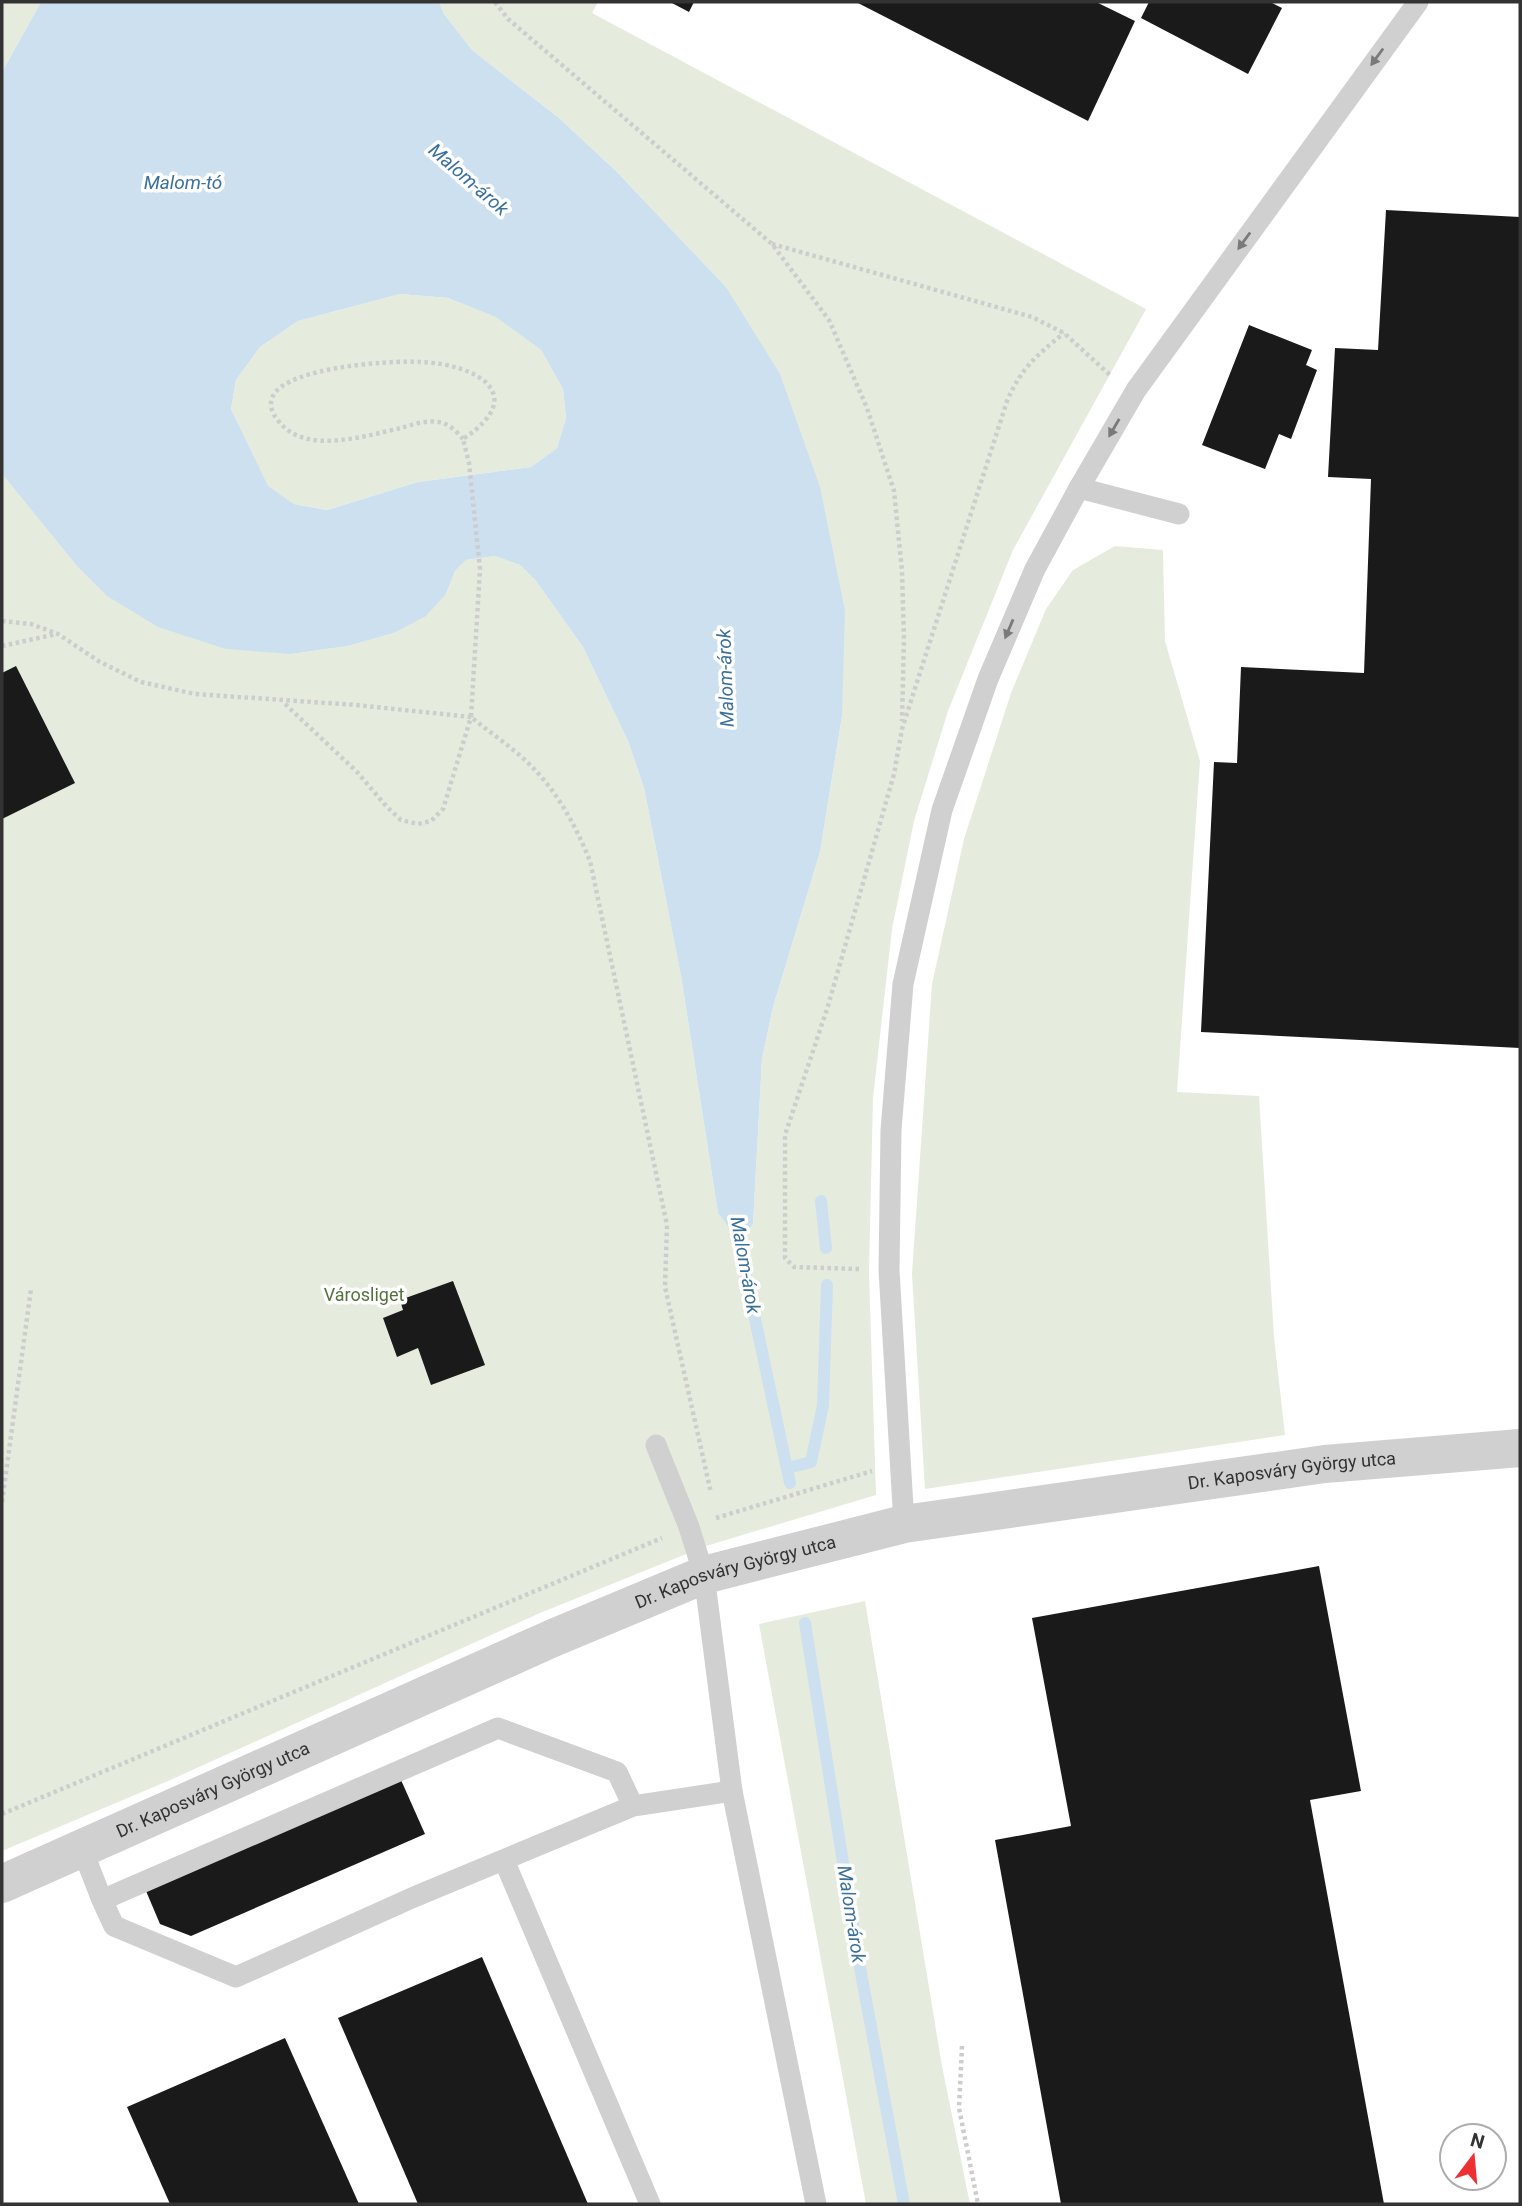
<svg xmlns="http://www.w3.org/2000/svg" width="1522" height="2206" viewBox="0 0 1522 2206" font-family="Roboto,sans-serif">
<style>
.green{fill:#e5ecde}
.water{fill:#cde0ef;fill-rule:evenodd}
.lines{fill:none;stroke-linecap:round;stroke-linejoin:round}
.stream{stroke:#cde0ef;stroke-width:12}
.building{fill:#1a1a1a}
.path{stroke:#cdcdcd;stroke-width:4.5;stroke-dasharray:3.5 3.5;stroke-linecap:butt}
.lane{stroke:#d0d0d0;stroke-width:21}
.street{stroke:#d0d0d0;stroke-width:38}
.oneway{fill:#7a7a7a}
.labels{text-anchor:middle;stroke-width:7;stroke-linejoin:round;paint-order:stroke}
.park-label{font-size:18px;fill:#52723c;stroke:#fff}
.street-label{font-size:18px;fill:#333;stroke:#fff}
.water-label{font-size:19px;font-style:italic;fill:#3b709b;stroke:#fff}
</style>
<rect width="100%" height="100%" fill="#fff"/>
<g class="green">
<path d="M2,2H41L2,72Z"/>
<path d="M439,2H598L592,13L1146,309L1013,550L948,711L914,821L892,929L873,1098L869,1272L876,1495L706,1546L540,1613L168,1781L2,1851V474L76,565L291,654L348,646L394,633L446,594L455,571L466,560L495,556L520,565L536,581L583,647L628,741L644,788L681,976L718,1213L753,1224L762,1059L773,1007L820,852L842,716L726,287L616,171L559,118L472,50L444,14Z"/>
<path d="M400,294L448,298L497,317L541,350L563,389L566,418L557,448L531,467L418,482L327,510L294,504L268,487L231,409L236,380L260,347L298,321Z"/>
<path d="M1115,546L1163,550L1165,641L1200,761L1177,1092L1259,1096L1274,1337L1285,1435L925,1489L912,1274L932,984L964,839L1011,693L1046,609L1073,570Z"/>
<path d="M865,1601L942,2066L970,2204H866L759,1624Z"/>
</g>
<path class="water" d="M41,2H439L444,14L472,50L559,118L616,171L726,287L780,374L820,487L845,611L842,716L820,852L773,1007L762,1059L753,1224L738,1239L718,1213L681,976L644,788L628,741L583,647L536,581L520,565L495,556L466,560L455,571L446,594L426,616L394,633L348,646L291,654L226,649L158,627L107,596L76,565L2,474V72ZM400,294L448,298L496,317L541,350L563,389L566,418L557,448L531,467L418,482L327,510L294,504L268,486L231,409L236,380L260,347L298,321Z"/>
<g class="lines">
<g class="stream">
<path d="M821,1201L826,1248"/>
<path d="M737,1222L738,1239L790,1483"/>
<path d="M788,1468L811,1462L823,1405L827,1285"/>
<path d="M805,1623L858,1957L904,2204"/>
</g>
</g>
<g class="building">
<path d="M670,2H694L689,12Z"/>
<path d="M856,2H1096L1135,21L1088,121Z"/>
<path d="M1149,2H1270L1282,8L1248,74L1141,18Z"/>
<path d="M1386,210L1520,217V1048L1201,1032L1214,762L1237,763L1241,667L1364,673L1371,479L1328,477L1335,348L1378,350Z"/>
<path d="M1249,325L1312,350L1306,365L1317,370L1291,439L1279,434L1265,469L1202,445Z"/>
<path d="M16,666L75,783L2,819V673Z"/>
<path d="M453,1281L485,1365L431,1385L418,1348L397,1357L383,1318L403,1310L400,1300Z"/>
<path d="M1319,1566L1361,1791L1310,1800L1384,2204H1061L995,1840L1071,1826L1032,1618Z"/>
<path d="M401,1780L425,1834L191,1936L160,1924L146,1891Z"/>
<path d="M482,1957L588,2204H418L338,2018Z"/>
<path d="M285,2038L359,2204H170L127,2107Z"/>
</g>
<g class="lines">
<g class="path">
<path d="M495,2L508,19L772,244L829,320L867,408L894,491L902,571L904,639L902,721"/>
<path d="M772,244L1032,317L1064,333L1111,376"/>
<path d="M463,439C458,433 451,426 443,423C429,419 414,424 401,428C368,435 311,454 283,426C278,421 271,413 271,404C270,367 393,360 421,362C475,364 531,394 463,439L469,463L480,569L471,717C489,732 509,745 526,761C556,789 575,824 590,861L667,1225L665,1287L711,1493"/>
<path d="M2,621L31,624L58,634L100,662L141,682L195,694L356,705L471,717L443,809L431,821L418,824L401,820L387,807L357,772L283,702"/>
<path d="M2,646L57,634"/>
<path d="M859,1269L794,1267L785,1258V1135L828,1006L894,774L902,729L1007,401C1022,367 1036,356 1064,333"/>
<path d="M2,1502L31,1289"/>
<path d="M716,1518L872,1471"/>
<path d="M2,1814L662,1538"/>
<path d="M962,2046L959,2108L978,2204"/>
</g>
<g class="lane">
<path d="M1079,488L1179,514"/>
<path d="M656,1445L689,1527L704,1575L732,1791L816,2204"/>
<path d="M904,1524L889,1270L891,1130L903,984L942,810L988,679L1035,569L1079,488L1136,390L1418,2"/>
<path d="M633,1806L617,1772L498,1728L102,1900L114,1926L236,1977L414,1897L633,1806L732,1791"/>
<path d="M82,1849L102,1900"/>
<path d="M504,1860L650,2204"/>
</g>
<path class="street" id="s1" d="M2,1884L553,1638L704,1575L904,1524L1325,1464L1520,1448"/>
</g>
<defs><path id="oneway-solid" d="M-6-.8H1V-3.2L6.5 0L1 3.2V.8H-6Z" transform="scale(1.75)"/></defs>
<g class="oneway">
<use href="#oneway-solid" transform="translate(1377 57) rotate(126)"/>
<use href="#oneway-solid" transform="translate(1244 241) rotate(126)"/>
<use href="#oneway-solid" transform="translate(1114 428) rotate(120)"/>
<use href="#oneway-solid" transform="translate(1009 629) rotate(113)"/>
</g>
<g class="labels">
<g class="park-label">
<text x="364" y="1301">Városliget</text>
</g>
<g class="street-label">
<text dy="6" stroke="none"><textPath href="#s1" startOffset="1365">Dr. Kaposváry György utca</textPath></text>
<text dy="6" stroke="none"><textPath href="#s1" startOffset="798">Dr. Kaposváry György utca</textPath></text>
<text dy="6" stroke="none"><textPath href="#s1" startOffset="231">Dr. Kaposváry György utca</textPath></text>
</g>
<g class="water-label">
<text transform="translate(469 179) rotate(41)" y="7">Malom-árok</text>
<text x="183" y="189">Malom-tó</text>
<text transform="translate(725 678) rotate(-92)" y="7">Malom-árok</text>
<text transform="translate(746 1265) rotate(80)" y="7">Malom-árok</text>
<text transform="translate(852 1914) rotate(81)" y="7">Malom-árok</text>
</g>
</g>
<rect width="1522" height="2206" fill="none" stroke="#333333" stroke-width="7"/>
<g transform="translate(1473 2157) rotate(16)"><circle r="33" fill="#ffffff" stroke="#adadad" stroke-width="2"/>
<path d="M0-5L12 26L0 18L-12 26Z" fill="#ee3033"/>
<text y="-10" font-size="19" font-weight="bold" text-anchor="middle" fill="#333333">N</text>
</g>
</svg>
